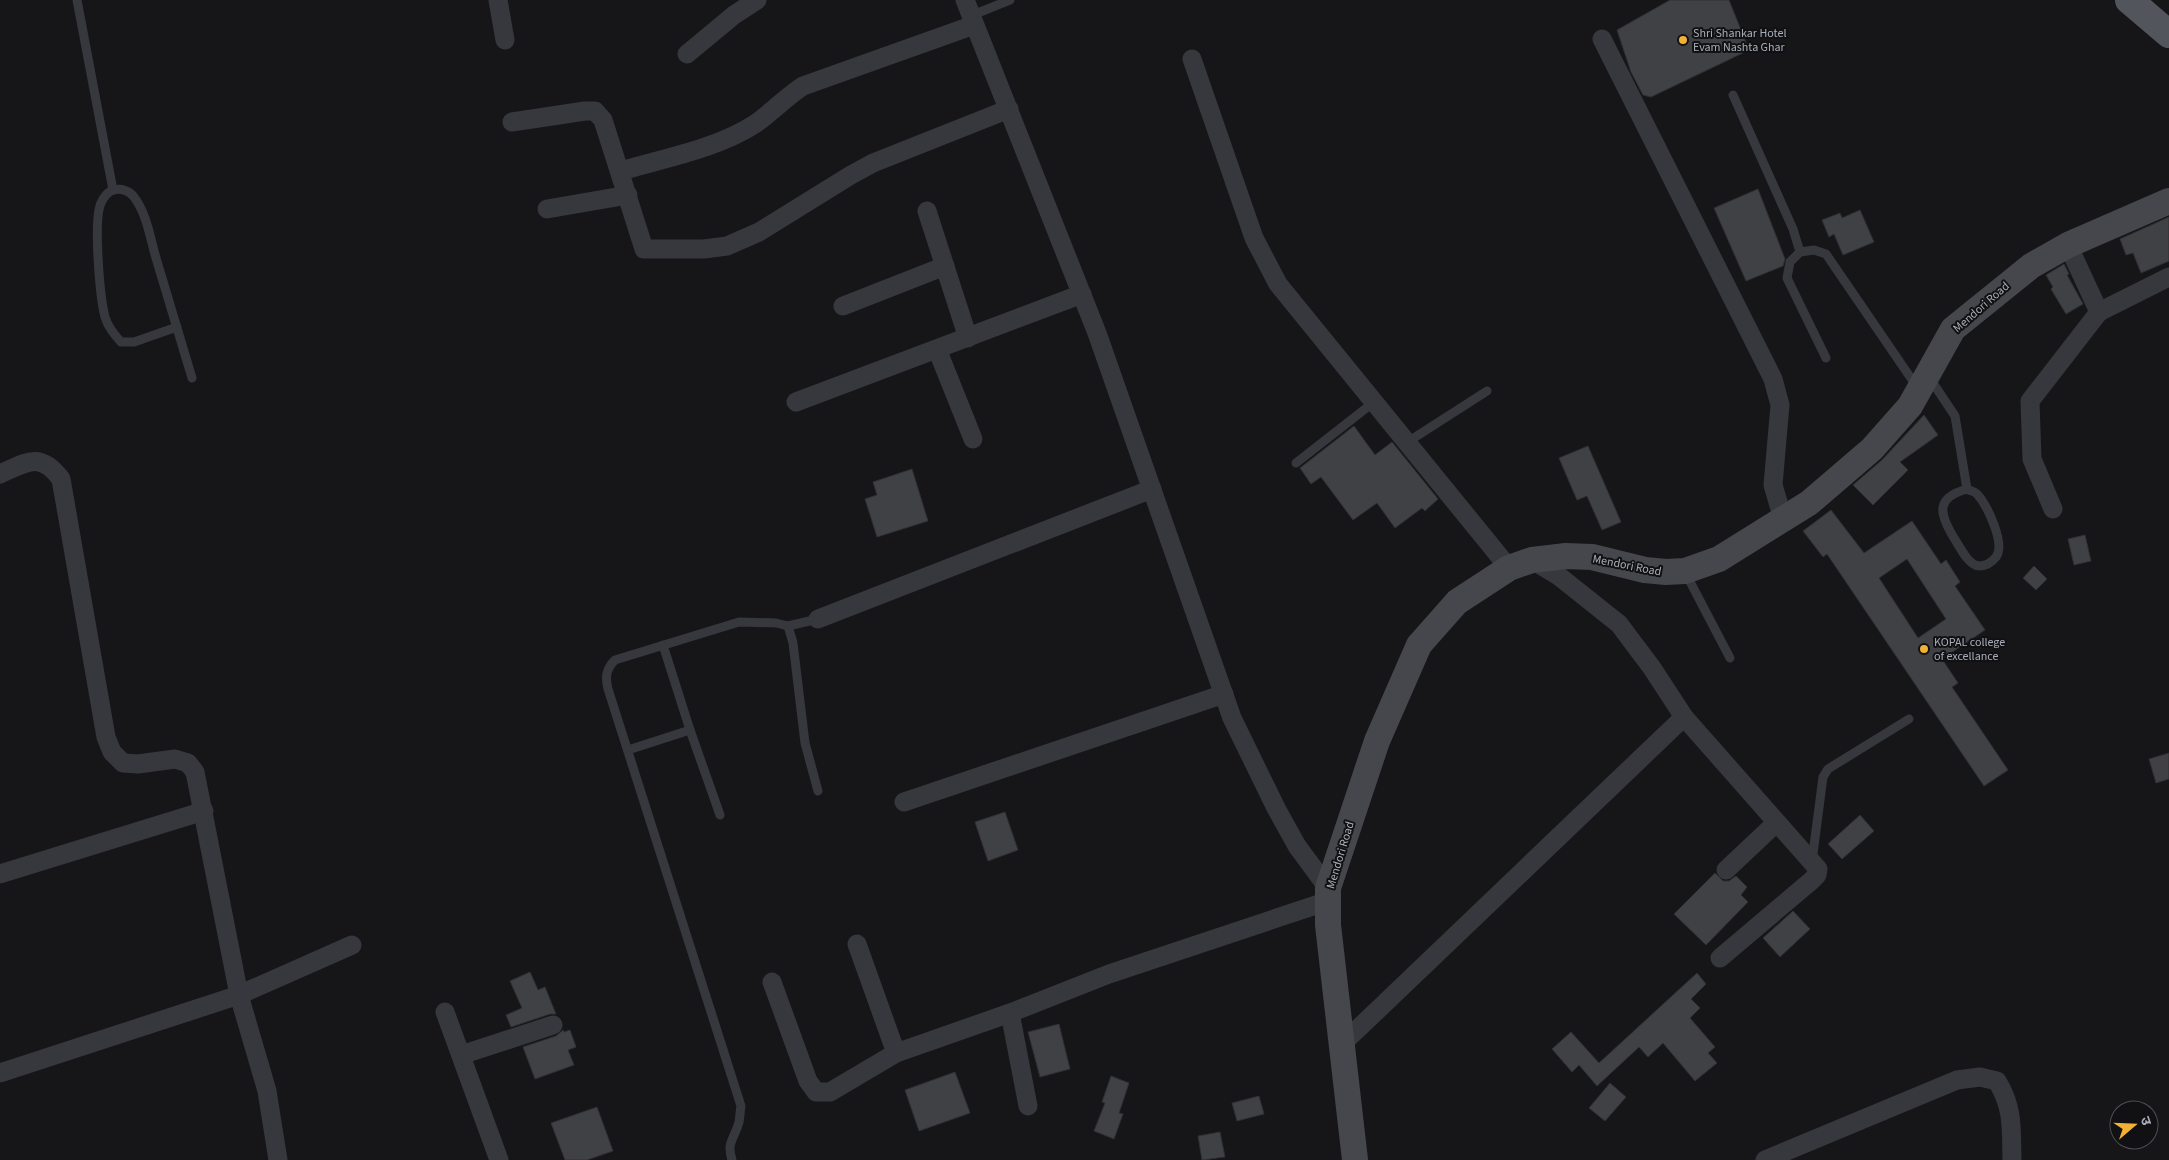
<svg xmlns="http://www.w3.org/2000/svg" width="2169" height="1160" viewBox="0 0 2169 1160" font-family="'Source Sans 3','Noto Sans Devanagari',sans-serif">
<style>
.building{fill:#404145;stroke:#303034;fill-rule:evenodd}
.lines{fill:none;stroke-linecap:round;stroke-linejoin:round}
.lane{stroke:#37383d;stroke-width:9}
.street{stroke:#37383d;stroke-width:19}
.secondary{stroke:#45474d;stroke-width:26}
.primary{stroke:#53555c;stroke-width:28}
.poi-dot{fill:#f2b134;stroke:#111113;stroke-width:2}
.labels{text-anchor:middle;stroke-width:4;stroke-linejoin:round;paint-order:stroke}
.poi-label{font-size:12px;fill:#a8adb8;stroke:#111113;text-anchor:start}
.street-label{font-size:12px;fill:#a8adb8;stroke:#111113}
</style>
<rect width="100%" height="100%" fill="#161618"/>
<g class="building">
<path d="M1670,0H1729L1749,50L1651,97L1643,95L1631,72L1617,30Z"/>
<path d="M1758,189L1785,259L1783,266L1746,281L1714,208Z"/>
<path d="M1860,210L1874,242L1843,255L1834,234L1829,237L1822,220L1840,213L1842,218Z"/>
<path d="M2169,217V261L2141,273L2133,253L2126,255L2120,239Z"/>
<path d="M2064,264L2069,274L2067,275L2083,304L2066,314L2051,289L2053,287L2046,275Z"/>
<path d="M1924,415L1938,435L1900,462L1908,470L1873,505L1853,485L1882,460Z"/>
<path d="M1354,426L1375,455L1392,442L1438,499L1425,511L1422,508L1395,528L1377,503L1353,520L1321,477L1311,484L1300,468Z"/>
<path d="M1588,446L1621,522L1602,530L1587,496L1577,500L1559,458Z"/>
<path d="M912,469L928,521L877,537L865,499L877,495L873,482Z"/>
<path d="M1831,510L1864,553L1912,521L1941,564L1946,560L1960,582L1955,586L1985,630L1942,659L1958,683L1952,687L2008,770L1984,786L1827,554L1823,557L1803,531ZM1907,559L1946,619L1918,638L1879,578Z"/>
<path d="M2085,535L2091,561L2074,565L2068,539Z"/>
<path d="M2034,566L2047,579L2036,590L2023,578Z"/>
<path d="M2169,753V779L2156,783L2149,759Z"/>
<path d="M1005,812L1018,850L988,861L975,822Z"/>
<path d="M1860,815L1874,831L1842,859L1828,844Z"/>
<path d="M1715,873L1723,881H1729L1736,876L1747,887L1741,895L1748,902L1706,945L1674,914Z"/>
<path d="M1793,911L1810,929L1780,957L1763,938Z"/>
<path d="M530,972L538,990L545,987L556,1014H550L511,1027L506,1015L522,1008L510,981Z"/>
<path d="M1697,973L1706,984L1691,999L1700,1008L1690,1018L1715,1047L1708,1053L1717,1063L1695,1081L1663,1043L1648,1057L1639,1047L1597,1086L1579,1065L1572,1072L1552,1049L1571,1032L1599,1063Z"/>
<path d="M1059,1024L1070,1069L1040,1077L1028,1032Z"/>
<path d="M563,1030L564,1032L570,1030L576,1047L568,1050L574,1065L535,1079L523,1047L556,1036Z"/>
<path d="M955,1072L970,1113L919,1131L905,1090Z"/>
<path d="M1111,1076L1129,1083L1119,1113L1123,1114L1114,1139L1094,1131L1105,1103L1102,1102Z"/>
<path d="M1610,1083L1626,1097L1605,1121L1589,1108Z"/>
<path d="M1259,1096L1264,1114L1237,1121L1232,1103Z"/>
<path d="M597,1107L613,1151L587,1160H565L551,1123Z"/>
<path d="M1220,1132L1225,1157L1202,1160L1198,1136Z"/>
</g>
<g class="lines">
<g class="lane">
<path d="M77,0L113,190"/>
<path d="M970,16L1010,0"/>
<path d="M1733,95L1793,229L1800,252"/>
<path d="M177,327L134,342H121C114,334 108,327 105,317C100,298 93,220 101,203C103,198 108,191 114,190C121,188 130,191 134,197C147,214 150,238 156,258C168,298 180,338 192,378"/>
<path d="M1826,358L1787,278L1790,262L1800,252L1814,250L1826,254L1917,387"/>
<path d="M1929,377L1955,416L1967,489"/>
<path d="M1406,443L1487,391"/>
<path d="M1296,463L1374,402"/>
<path d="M1967,489C1970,491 1974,491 1977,494C1987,505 2006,544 1996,557C1992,562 1986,566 1979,566C1968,565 1960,547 1954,538C1940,515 1934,498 1967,489Z"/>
<path d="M1686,574L1730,658"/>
<path d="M788,626L818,619"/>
<path d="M663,645L690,730L720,815"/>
<path d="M628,750L690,730"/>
<path d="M1812,861L1823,777L1828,769L1909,719"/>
<path d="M732,1160C726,1142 735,1138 739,1122C740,1117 740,1111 741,1106L608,689C605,677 606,669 615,660L739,622L776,623L788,626L793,643L805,743L818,791"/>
</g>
<g class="street">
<path d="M498,0L505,40"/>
<path d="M965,0L1097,333L1232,718L1276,808L1297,846L1328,888"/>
<path d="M1602,39L1773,379L1780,405L1773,485L1783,519"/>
<path d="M687,54L734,15L757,0"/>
<path d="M1192,59L1254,238L1278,284L1509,568"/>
<path d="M512,122L585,111H595L603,120L644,249H704L727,246L759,232L851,175L873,163L1009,109"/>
<path d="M621,171C665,158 716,149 755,124C772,112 786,97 803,86L974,25"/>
<path d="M547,209L628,195"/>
<path d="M927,211L968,338"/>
<path d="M843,306L945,266"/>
<path d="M2099,312L2169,277"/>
<path d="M937,349L973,439"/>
<path d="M796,402L1082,294"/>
<path d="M0,474C27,462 40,451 61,479L106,737L112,752L123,763L138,764L175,759L188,763L195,772L239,995L267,1091L278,1160"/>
<path d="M2053,509L2032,459L2030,401L2099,312L2068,245"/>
<path d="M1532,560L1560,577L1619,624L1652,668L1684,717L1818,869L1817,875L1811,881L1720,958"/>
<path d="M818,619L1152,489"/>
<path d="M904,802L1224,694"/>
<path d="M1726,870L1776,823"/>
<path d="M0,874L204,811"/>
<path d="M857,944L896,1053"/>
<path d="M772,982L808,1081L816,1092H830L896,1053L1010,1013L1109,974L1328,901"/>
<path d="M445,1012L499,1160"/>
<path d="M1010,1013L1028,1106"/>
<path d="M1341,1045L1684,717"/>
<path d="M461,1055L553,1025"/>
<path d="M0,1073L239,995L352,945"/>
<path d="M1765,1160L1957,1080L1980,1077L1997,1081C2014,1109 2011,1129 2012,1160"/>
</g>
<path class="secondary" d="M1355,1160L1328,925V888L1377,741L1419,645L1457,602L1509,568L1532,560L1566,556L1592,557L1645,570L1666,572L1685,571L1719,559L1809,503L1872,449L1910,406L1953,329L2031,266L2068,245L2169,201"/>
<path class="primary" d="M2129,0L2169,34"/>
</g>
<g class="poi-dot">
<circle cx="1683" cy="40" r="5"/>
<circle cx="1924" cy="649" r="5"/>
</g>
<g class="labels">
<g class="poi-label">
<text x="1693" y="37">Shri Shankar Hotel<tspan x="1693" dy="14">Evam Nashta Ghar</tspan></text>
<text x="1934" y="646">KOPAL college<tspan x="1934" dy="14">of excellance</tspan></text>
</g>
<g class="street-label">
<text transform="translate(1981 307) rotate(-41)" y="4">Mendori Road</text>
<text transform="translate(1627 565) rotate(11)" y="4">Mendori Road</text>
<text transform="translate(1340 855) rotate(-73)" y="4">Mendori Road</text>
</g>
</g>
<g transform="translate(2134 1125) rotate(71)"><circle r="24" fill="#111113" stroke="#4d4f55"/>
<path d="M0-4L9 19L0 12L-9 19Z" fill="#f2b134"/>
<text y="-8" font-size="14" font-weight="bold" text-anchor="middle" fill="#a8adb8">उ</text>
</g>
</svg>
